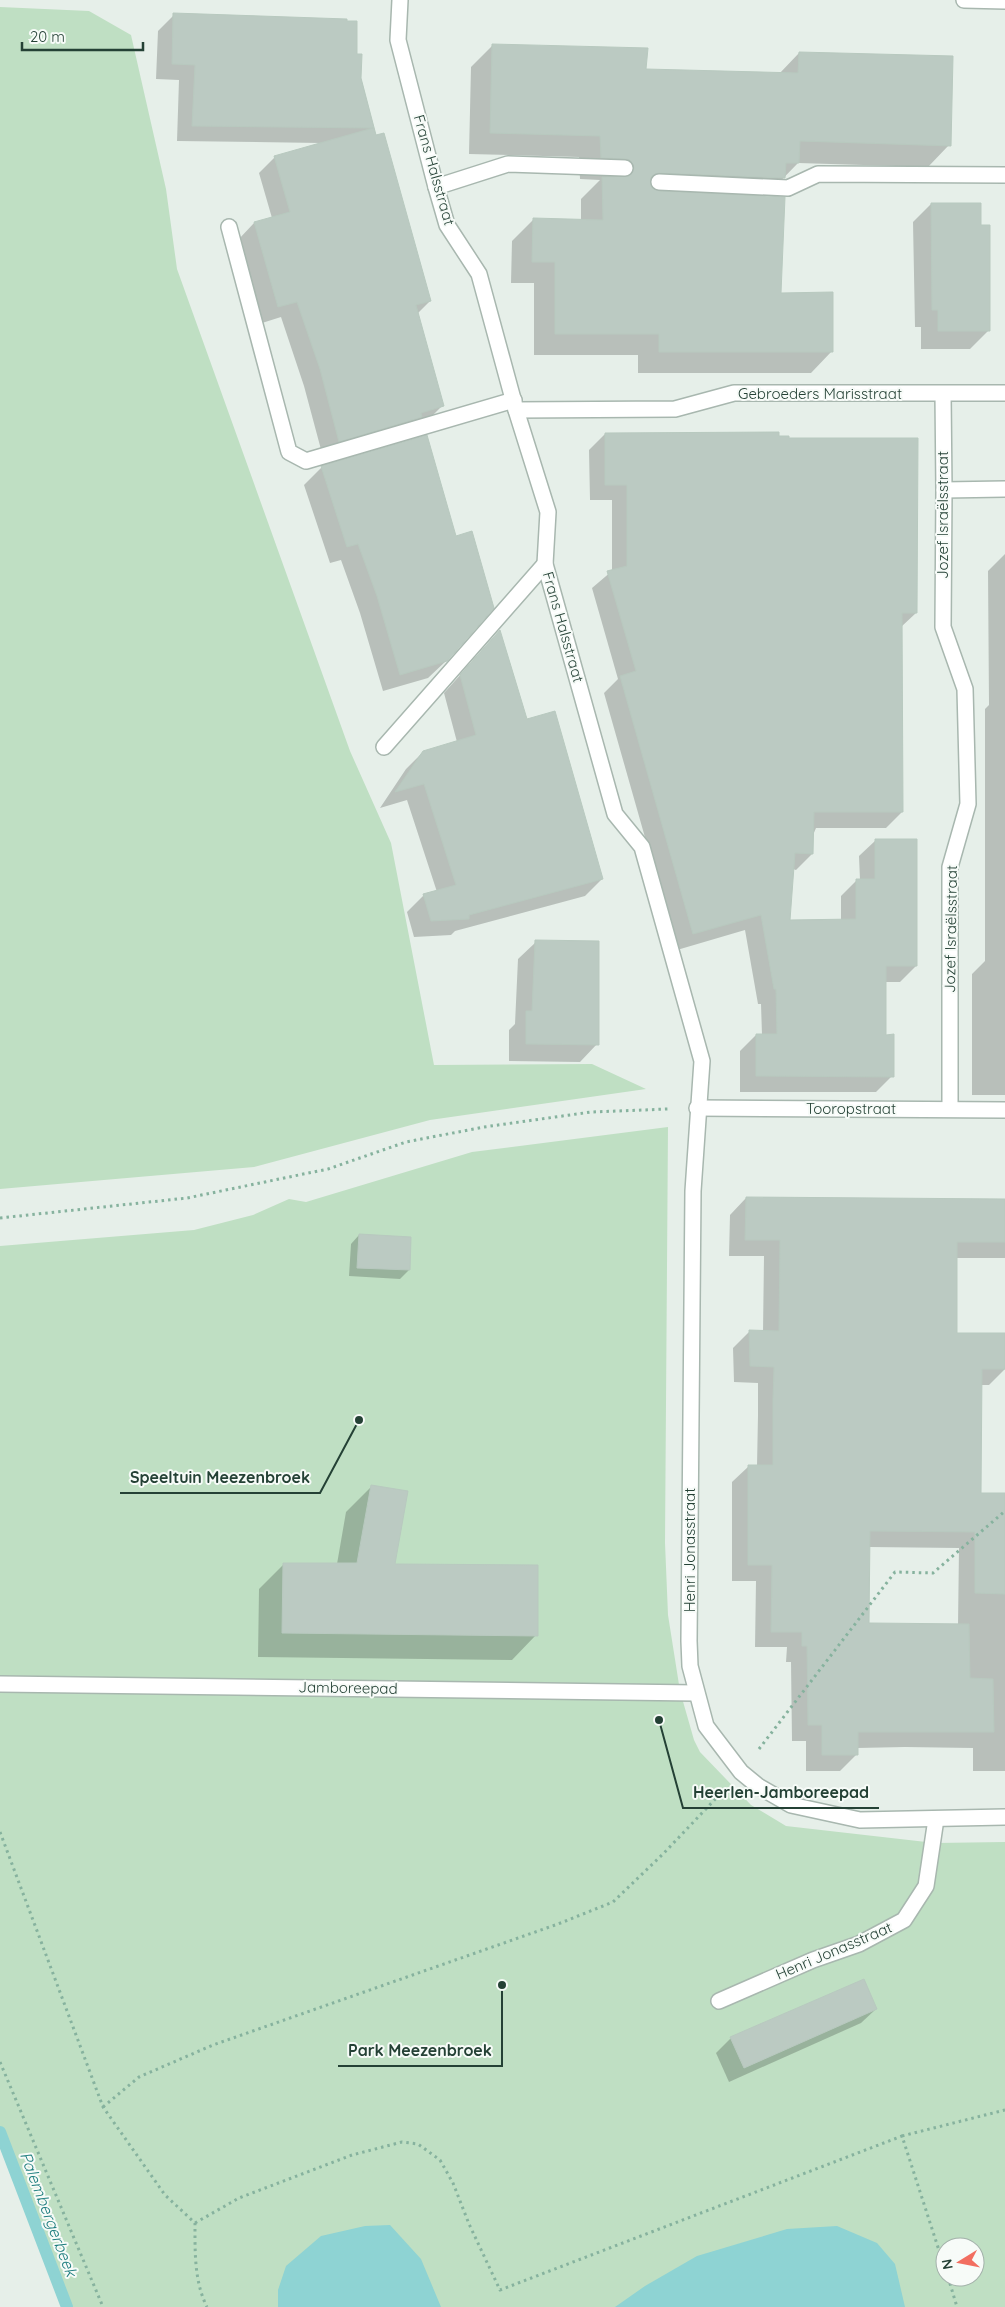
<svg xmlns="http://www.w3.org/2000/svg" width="1005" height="2307" viewBox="0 0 1005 2307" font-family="Quicksand,sans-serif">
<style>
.green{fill:#bfdfc3;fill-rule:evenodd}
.water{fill:#8ed3d3}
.shadow{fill:#0003;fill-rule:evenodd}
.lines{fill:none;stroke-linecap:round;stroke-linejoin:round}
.stream{stroke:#8ed3d3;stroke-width:12}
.building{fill:#bbcac2;stroke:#b8c9bf}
.lane-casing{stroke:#a8b7af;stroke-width:18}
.street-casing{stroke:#a8b7af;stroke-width:18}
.path{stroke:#86b29e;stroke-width:3;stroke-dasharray:2.5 4;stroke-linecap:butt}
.lane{stroke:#fff;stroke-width:15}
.street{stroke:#fff;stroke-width:15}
.labels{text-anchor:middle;stroke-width:4;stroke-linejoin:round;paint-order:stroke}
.street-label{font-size:15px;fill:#244135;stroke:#f7fbf8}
.water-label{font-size:16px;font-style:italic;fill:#1d7d7e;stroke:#f7fbf8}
.leader{fill:none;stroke:#244135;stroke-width:2}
.callout-dot{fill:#244135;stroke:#f7fbf8;stroke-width:2}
.callout-label{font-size:16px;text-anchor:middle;font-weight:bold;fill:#244135;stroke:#f7fbf8;stroke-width:4;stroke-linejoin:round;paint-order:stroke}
</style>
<rect width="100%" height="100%" fill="#e6efe9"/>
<g class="green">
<path d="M0,7L89,11L131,35L166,189L177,269L350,751L391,843L434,1065L592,1064L646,1089L430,1120L254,1167L0,1189Z"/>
<path d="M668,1127L665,1543L668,1615L680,1691L694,1740L700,1752L751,1805L786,1826L935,1843L1005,1842V2307H63L0,2129V1246L194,1230L253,1215L289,1199L306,1202L472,1152ZM945,2247H975V2277H945Z"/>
</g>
<g class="water">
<path d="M390,2225L421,2259L441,2307H278V2290L286,2266L321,2236L365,2226Z"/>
<path d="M837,2226L877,2243L895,2264L905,2307H615L645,2286L697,2256L787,2229Z"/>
</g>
<g class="shadow">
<path d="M174,15L355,55L376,137L430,301L417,314L442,406L426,422L323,457L304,386L281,317L262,323L238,240L254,223L272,218L259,173L275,157L321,143L177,141L179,80L156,79L158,31Z"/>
<path d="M493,45L645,70L779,74L799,53L949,145L928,167L798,163L764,198L780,294L832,351L811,373H638V355H534V283H511L512,241L533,220L581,221V199L600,180L580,179L579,157L469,154L471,67Z"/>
<path d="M931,204L980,226L988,331L970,349H921V327H915L913,222Z"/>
<path d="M605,434L778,437L916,613L901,627L902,812L886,828H816L813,835L812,854L796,870L793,869L789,921L841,920V896L857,880H860L859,856L876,840L916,966L900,982H885V1036L892,1076L876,1092H740V1051L756,1035H762L761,1004H758L745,930L677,950L604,693L618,679L592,588L612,571V500H590L589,450Z"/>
<path d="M427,437L446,661L428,678L383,691L360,613L341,560L330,563L304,485L321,468Z"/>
<path d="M1005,554V1095H972V974L985,961V709L989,705L988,571Z"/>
<path d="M499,632L526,720L602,879L585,896L455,931L451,935L414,937L407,912L424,895L437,892L407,800L380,808L406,769L423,752L457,742L444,693Z"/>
<path d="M536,942L597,1044L580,1062L509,1061V1030L515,1024L518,959Z"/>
<path d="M746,1198L1005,1200V1258H956V1334H1005V1369L989,1385H980V1517H1005V1771H973V1748L905,1747L857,1748L856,1755L840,1771H806V1741H792L791,1662H786L787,1647H755L756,1581H732V1482L749,1466H757L758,1415V1383L734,1382L733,1348L750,1331L763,1332L764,1256H729L730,1215ZM869,1547L959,1548L958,1625L868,1624Z"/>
<path d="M359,1235L409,1270L400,1279L349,1276L351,1244Z"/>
<path d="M371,1487L394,1565L536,1635L512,1660L258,1657L259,1589L284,1564H337L346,1512Z"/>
<path d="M876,2009L861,2023L729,2082L716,2053L731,2038Z"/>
</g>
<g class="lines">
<path class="stream" d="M0,2132L67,2307"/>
</g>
<g class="building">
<path d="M173,13L347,19V21H357V54H362L361,78L376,135L384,133L431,301L416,305L444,406L421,413L422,417L339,442L320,369L297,302L278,307L254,222L290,212L274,156L373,128L192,126L195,65L172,64Z"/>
<path d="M492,44L648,48L646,69L798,73L799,52L953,56L951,146L800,141L799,163H786L785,178L659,173L651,177V187L659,191L785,197L781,293L833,292V352H659V334H555V262H532L533,218L603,220L602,177L629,176L634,168L630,160L626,159L601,158L600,136L490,133Z"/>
<path d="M931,203H981V225H990V331H938V310H932Z"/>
<path d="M779,432V436H789V438H918L917,613H902L903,812H814L813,854L795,853L790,920L856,919V879H875V839H917V966H886V1035L894,1034V1077L756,1076V1034H777L776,989H774L761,915L693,934L620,676L636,671L607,571L627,566V485H605V433Z"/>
<path d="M427,435L456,536L472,531L494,608L447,661L400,675L377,596L358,544L347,547L321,466Z"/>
<path d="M500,630L527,719L555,711L603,879L469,915V919L431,921L423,894L456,885L424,784L395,792L423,751L476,735L460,675Z"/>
<path d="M535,940L599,941V1045L526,1044V1011H532Z"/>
<path d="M746,1197L1005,1199V1242H957V1333H1005V1369H982L981,1493H1005V1594L975,1593V1532L870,1531L869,1623L969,1624L970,1678L993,1679L994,1732H858V1755H822V1725H808L807,1646H802V1632H771L772,1565H748V1465H773V1398L774,1367L750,1366L749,1330L779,1331L780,1240H745Z"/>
<path d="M359,1234L411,1237L410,1270L357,1268Z"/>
<path d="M371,1485L408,1491L395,1564L538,1565V1636L282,1633L283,1563H357Z"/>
<path d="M864,1979L877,2009L744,2068L730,2037Z"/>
</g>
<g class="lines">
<defs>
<g id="lane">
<path d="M659,182L788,188L818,174L1005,175"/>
<path d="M436,187L508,164L625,168"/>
<path d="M384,747L545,564"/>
<path d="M0,1684L696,1693"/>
</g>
<g id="street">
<path d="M400,0L398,40L436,187L447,225L479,274L516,410L548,512L545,564L615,814L642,847L702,1061L693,1191L689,1641L690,1666L706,1726L741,1772L758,1786L791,1805L860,1820L1005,1817"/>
<path d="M964,0L1005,1"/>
<path d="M229,227L289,452L306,461L514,400"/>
<path d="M943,394L944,490L943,627L965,689L968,804L950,867V1109"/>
<path d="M516,410L675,409L734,393H1005"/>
<path d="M944,490L1005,489"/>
<path d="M697,1108L1005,1110"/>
<path d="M719,2001L813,1960L859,1944L904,1920L926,1886L936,1819"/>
</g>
</defs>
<use href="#lane" class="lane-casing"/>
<use href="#street" class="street-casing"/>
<g class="path">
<path d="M0,1218L187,1198L328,1169L406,1142L484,1127L591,1112L668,1109"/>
<path d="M759,1749L895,1572L933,1573L1005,1511"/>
<path d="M0,1832L103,2107L165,2195L195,2223C195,2251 194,2281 207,2307"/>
<path d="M0,2062L103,2307"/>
<path d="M103,2107L139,2077L213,2045L558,1924L613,1902L664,1853L722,1792"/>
<path d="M902,2136L1005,2110"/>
<path d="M195,2223L239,2198L352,2155L402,2142L418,2144L440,2160L453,2183L469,2224L500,2290L902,2136L945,2269"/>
<path d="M948,2277L957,2307"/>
</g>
<use href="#lane" class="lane"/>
<use href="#street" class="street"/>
</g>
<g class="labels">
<g class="street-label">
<text transform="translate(434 170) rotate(74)" y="5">Frans Halsstraat</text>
<text x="820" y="399">Gebroeders Marisstraat</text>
<text transform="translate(943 515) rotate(-90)" y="5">Jozef Israëlsstraat</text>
<text transform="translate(563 627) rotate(74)" y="5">Frans Halsstraat</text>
<text transform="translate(951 929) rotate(-89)" y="5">Jozef Israëlsstraat</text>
<text x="851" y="1114">Tooropstraat</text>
<text transform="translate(690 1550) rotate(-90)" y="5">Henri Jonasstraat</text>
<text transform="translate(348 1688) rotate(1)" y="5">Jamboreepad</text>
<text transform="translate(834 1951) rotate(-23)" y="5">Henri Jonasstraat</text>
</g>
<g class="water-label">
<text transform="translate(49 2214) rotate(69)" y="6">Palembergerbeek</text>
</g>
</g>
<path class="leader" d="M359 1420L320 1493H120M659 1720L683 1808H879M502 1985L502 2066H338"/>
<g class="callout-dot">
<circle cx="359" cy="1420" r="5"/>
<circle cx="659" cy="1720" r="5"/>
<circle cx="502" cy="1985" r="5"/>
</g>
<g class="callout-label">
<text x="220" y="1483">Speeltuin Meezenbroek</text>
<text x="781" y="1798">Heerlen-Jamboreepad</text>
<text x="420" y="2056">Park Meezenbroek</text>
</g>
<g transform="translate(960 2262) rotate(260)"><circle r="24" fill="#f7fbf8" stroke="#a3b1aa"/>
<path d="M0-4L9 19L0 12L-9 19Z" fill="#f26e60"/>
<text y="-8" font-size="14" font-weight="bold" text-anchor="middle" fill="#244135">N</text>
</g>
<path d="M22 42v8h121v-8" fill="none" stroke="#244135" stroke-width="2.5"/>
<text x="30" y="42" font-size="15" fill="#244135" stroke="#f7fbf8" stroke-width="4" paint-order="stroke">20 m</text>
</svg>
